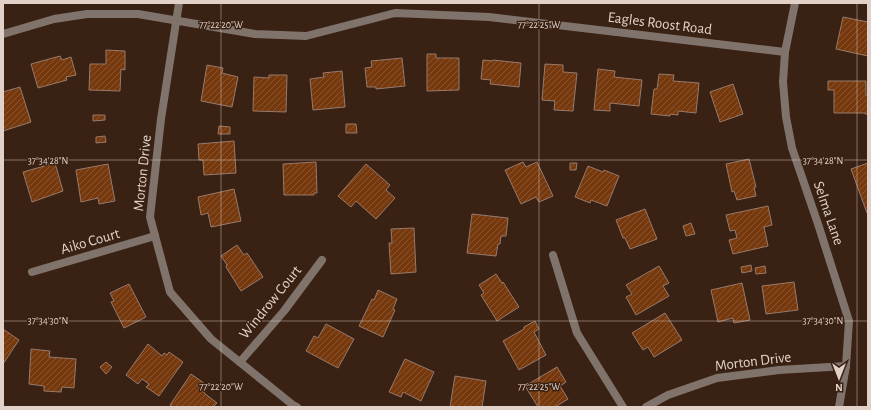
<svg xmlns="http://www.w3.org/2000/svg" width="871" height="410" viewBox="0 0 871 410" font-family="'Alegreya Sans',sans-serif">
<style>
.building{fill:url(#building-hatch);stroke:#987a6b}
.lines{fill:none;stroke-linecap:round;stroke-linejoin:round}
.minor{stroke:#80736c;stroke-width:8}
.ticks{fill:none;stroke:#e1d1c8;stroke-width:1;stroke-opacity:0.45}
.labels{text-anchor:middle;stroke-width:3;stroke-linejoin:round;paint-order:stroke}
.street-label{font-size:15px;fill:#e1d1c8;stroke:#392113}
.ticks-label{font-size:10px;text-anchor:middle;fill:#e1d1c8;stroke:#392113;stroke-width:3;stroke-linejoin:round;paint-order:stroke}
</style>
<defs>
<pattern id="building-hatch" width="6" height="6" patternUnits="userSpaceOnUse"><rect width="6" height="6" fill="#76380d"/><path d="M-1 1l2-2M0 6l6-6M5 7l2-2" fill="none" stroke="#89542f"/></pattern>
</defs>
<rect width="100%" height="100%" fill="#392113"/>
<g class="building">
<path d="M843,17L868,22V56L836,49Z"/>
<path d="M106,50L125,51V70L121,69L120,91L89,90L90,64H106Z"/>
<path d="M427,54H436V58H459V90L427,91Z"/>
<path d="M60,56L62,60L71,57L76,75L66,77L67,80L38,88L31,64Z"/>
<path d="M402,58L405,86L376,89V87H367L365,68L372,67L371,61Z"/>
<path d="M483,60L493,61V60L521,63L519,87L490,84L491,80L481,79Z"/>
<path d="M545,64L563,65V72L577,73L573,111L554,110L555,101L542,100Z"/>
<path d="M207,65L223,68L222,73L238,77L232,107L201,101Z"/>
<path d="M598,69L615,71L614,77L642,80L639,106L610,103V111L594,110Z"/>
<path d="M342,71L345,107L313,110L310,79L324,77L323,73Z"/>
<path d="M659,74L674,75L673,81L699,83L696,113L678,111V115L670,114V116L651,114L654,89H657Z"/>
<path d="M269,75H287L286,112L253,111L254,77L269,78Z"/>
<path d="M828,81H866V95H868V114H865V113H834V90H828Z"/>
<path d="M733,84L743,114L720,122L710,92Z"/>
<path d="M20,87L31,122L3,131V92Z"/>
<path d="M93,115H105V120L93,121Z"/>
<path d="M346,124H356L357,133H346Z"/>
<path d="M219,126L230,127V134H218Z"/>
<path d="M105,136L106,142L96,143V137Z"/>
<path d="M234,141L236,173L204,175L203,160H199L198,144Z"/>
<path d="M749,159L756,187H754L756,196L737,200L734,191L732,192L726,164Z"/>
<path d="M316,162L317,193H314V195H284L283,164Z"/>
<path d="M523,162L526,167L537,162L553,196L539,202L536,197L521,204L505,170Z"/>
<path d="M55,163L63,191L32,202L23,172Z"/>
<path d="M570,163H577L576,170H570Z"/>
<path d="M868,163V213H867L851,169Z"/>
<path d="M108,164L115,201L99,204L98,198L81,202L76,170Z"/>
<path d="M366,164L390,185L386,190L395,198L376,219L356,201L351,207L338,196Z"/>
<path d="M588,166L603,172L604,170L619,176L607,206L591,200L590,203L575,197Z"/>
<path d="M234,189L241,221L211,227L208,213L201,215L198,197Z"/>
<path d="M768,206L772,225L764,227L768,246L733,254L729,240L737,238L735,230L730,231L726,215Z"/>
<path d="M645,209L657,239L630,249L625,238H623L616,220Z"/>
<path d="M472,214L508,218L506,236H501L500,244H498L496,256L467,253Z"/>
<path d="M691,223L695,234L686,236L683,226Z"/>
<path d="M414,228L416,272L391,274L389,243H392L391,229Z"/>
<path d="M237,245L244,255L247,253L263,277L241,291L226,267L227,265L221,256Z"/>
<path d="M751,265L752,271L742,273L741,267Z"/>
<path d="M659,266L669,283L663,286L669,296L636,315L626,297L632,294L626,285Z"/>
<path d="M765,266L766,273L756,274L755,268Z"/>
<path d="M496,274L502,283L503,282L519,307L497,321L481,295L484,293L479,285Z"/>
<path d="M794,282L798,310L766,314L762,286Z"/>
<path d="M742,283L750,320L734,323L733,318L718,322L711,290Z"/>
<path d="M129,284L146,317L124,328L111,302L114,301L110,293Z"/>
<path d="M378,290L397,299L393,309L395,310L383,337L359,326L372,299L374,300Z"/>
<path d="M665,313L682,340L654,357L648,347L643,350L632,333Z"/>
<path d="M535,321L539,329L534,332L546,355L519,370L503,341L524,329V327Z"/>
<path d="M326,324L354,339L338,368L306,351L314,336L318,338Z"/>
<path d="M3,329L19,340L3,364Z"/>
<path d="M148,344L162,356L164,353L167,355L169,352L183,362L159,396L146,387L149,384L142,379L138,384L126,375Z"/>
<path d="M31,349L50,351L49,357L76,359L74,388L62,387L61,392L44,391V386L29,384Z"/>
<path d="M405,359L434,372L421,401L403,392L401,397L389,392Z"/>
<path d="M106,362L112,367L106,374L100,367Z"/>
<path d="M557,367L566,382L560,386L568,399L555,407H538L525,386Z"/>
<path d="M191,374L208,386L204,393L217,403L213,407H173L170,405Z"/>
<path d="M455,376L486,381L482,407H450Z"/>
</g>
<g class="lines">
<g class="minor">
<path d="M179,3L161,119L150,217L170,292L211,339L293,405L297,407"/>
<path d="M795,3L785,52L783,82L786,117L792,148L818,224L849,321L846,366L839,407"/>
<path d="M3,34L54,19L87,14H138L255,34L306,36L395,13L489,17L785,52"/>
<path d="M553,255L577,333L623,407"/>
<path d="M32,272L155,236"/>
<path d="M240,362L284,311L322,260"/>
<path d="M646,407L668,395L717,378L779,370L846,366"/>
</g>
</g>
<path class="ticks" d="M221,3V407M539,3V407M857,3V407M3,160H868M3,321H868"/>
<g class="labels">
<g class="street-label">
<text transform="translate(660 23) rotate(7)" y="5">Eagles Roost Road</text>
<text transform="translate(142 173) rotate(-84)" y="5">Morton Drive</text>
<text transform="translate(829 213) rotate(71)" y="5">Selma Lane</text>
<text transform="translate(90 241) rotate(-16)" y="5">Aiko Court</text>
<text transform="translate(270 302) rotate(-51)" y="5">Windrow Court</text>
<text transform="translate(753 361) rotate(-7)" y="5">Morton Drive</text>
</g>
</g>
<g class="ticks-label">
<text x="221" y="28">77°22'20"W</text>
<text x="539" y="28">77°22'25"W</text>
<text x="823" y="164">37°34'28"N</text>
<text x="48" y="164">37°34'28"N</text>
<text x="823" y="324">37°34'30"N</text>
<text x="48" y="324">37°34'30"N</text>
<text x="221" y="390">77°22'20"W</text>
<text x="539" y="390">77°22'25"W</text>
</g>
<rect width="871" height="410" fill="none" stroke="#e1d1c8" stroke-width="8"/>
<g transform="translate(839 378) rotate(180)" stroke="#392113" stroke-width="3" paint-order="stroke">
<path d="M0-3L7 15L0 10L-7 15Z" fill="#e1d1c8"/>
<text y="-6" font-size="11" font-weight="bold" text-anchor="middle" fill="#e1d1c8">N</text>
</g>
</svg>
